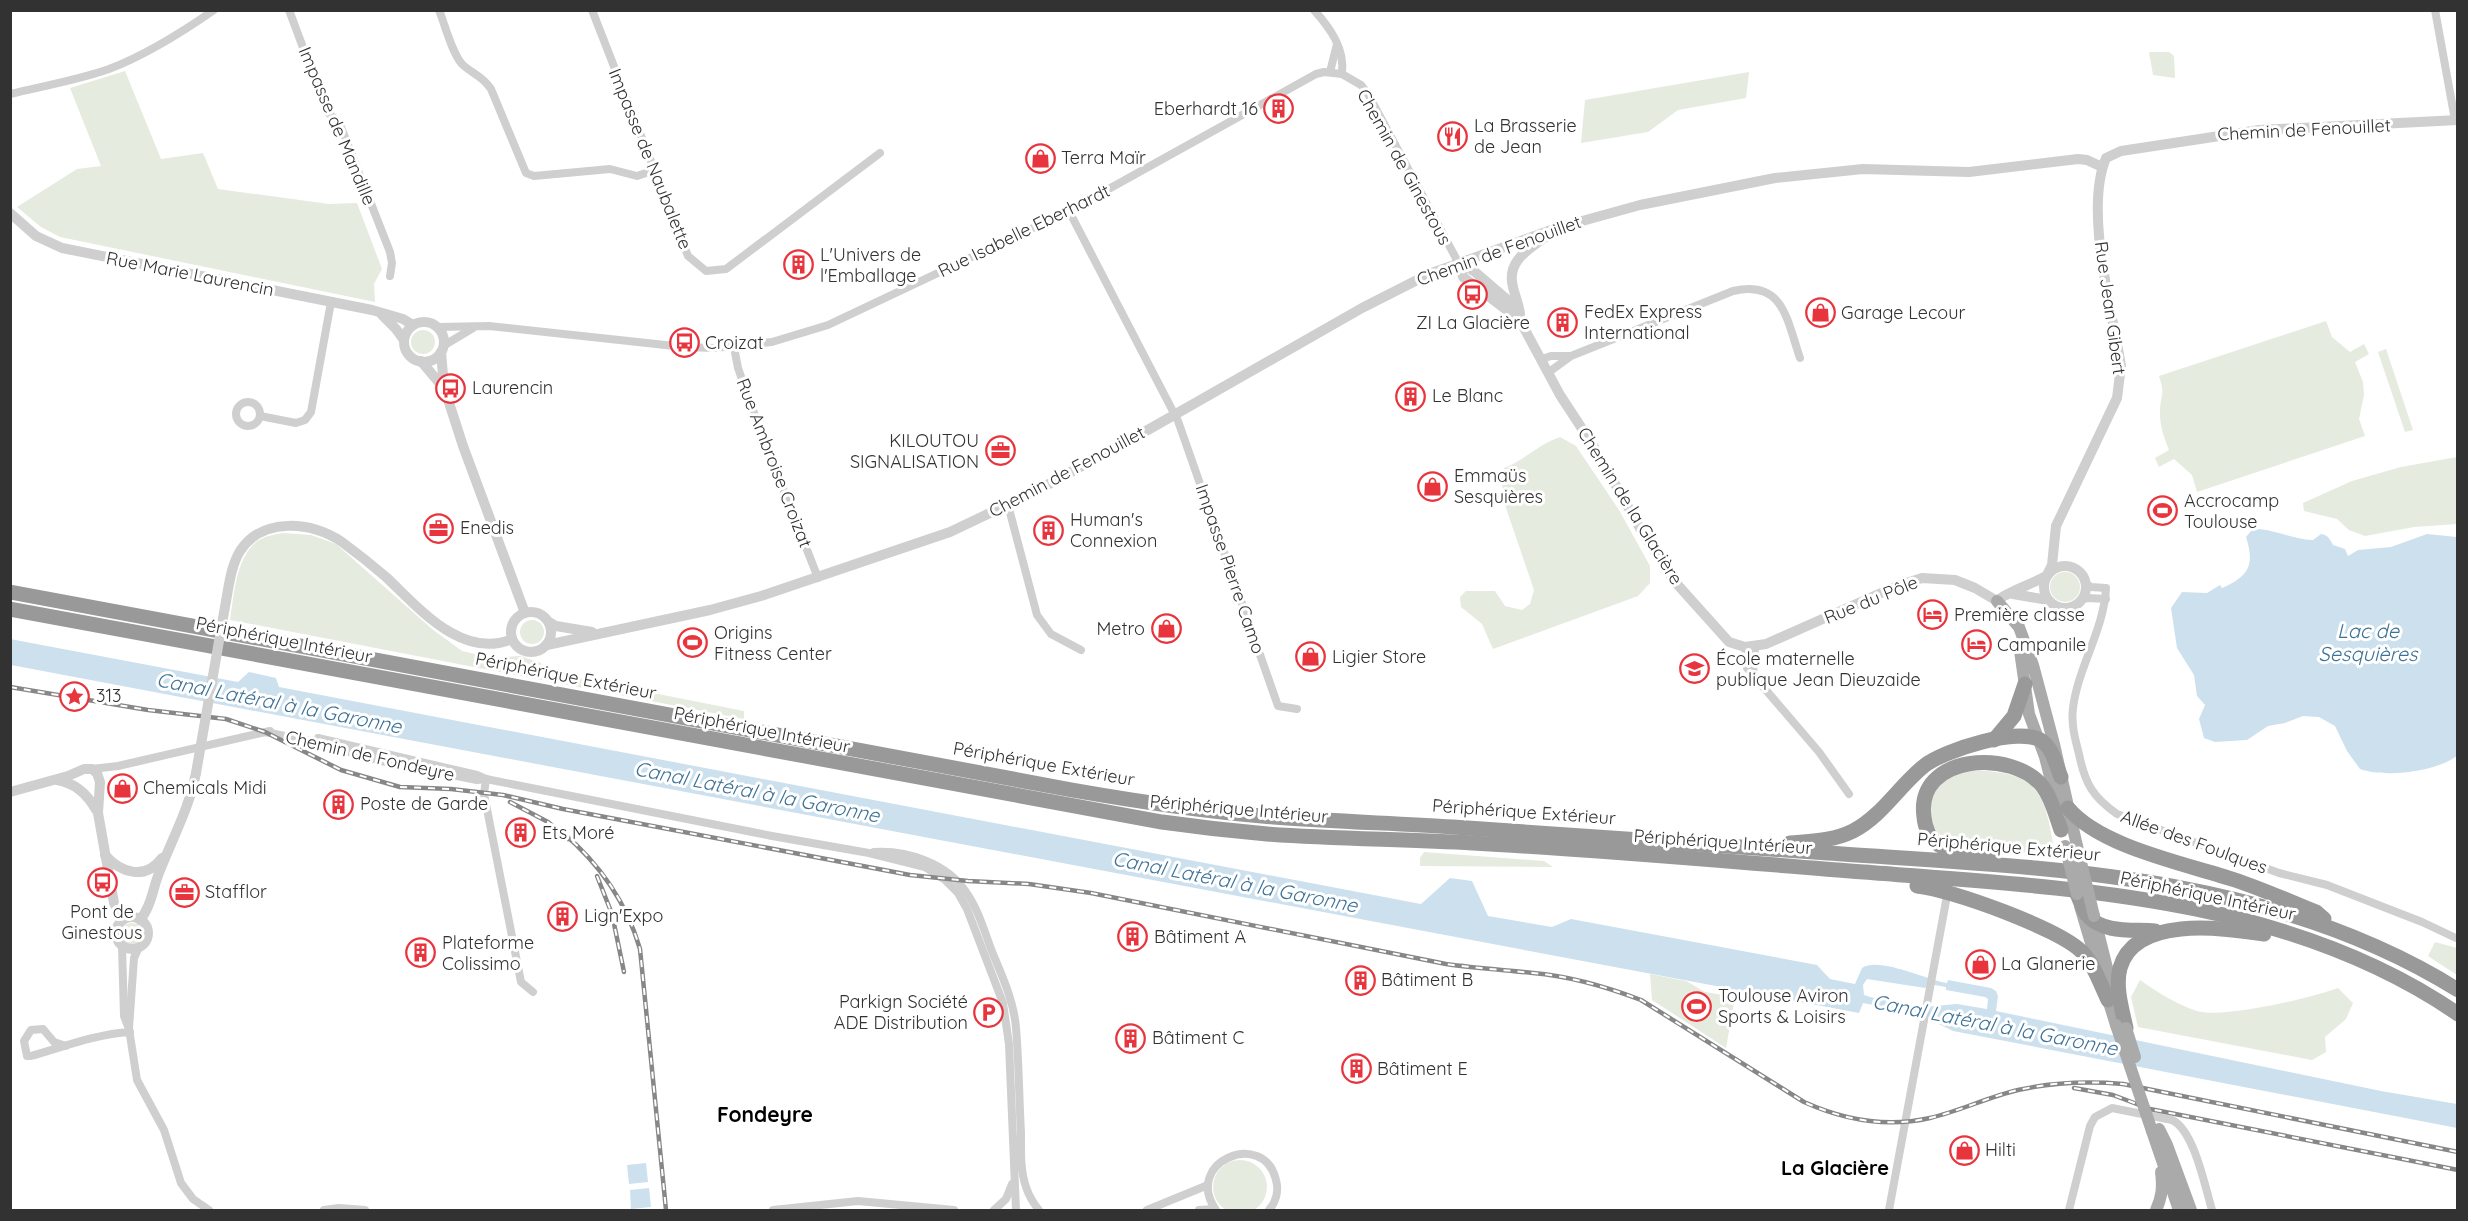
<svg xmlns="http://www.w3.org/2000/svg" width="2468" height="1221" viewBox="0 0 2468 1221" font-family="Quicksand,sans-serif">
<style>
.green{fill:#e5ebde}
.water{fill:#cde0ee;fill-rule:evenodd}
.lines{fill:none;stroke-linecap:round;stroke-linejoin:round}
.minor{stroke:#cfcfcf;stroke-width:8}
.tertiary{stroke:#cfcfcf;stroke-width:10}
.primary{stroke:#aaa;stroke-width:12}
.motorway{stroke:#999;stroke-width:15}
.rail-casing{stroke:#878787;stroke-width:4.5}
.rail{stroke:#fff;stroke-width:2;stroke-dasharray:7;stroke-linecap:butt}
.tertiary-bridge{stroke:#cfcfcf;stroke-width:10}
.primary-bridge{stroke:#aaa;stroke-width:12}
.labels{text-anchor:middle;stroke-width:6;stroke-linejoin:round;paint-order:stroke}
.poi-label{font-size:18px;fill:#323232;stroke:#fff;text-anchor:start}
.street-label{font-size:18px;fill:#323232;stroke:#fff}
.water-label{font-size:20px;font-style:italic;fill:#3d7297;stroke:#fff}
.neighbourhood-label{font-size:20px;font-weight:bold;fill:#000;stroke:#fff}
.quarter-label{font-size:21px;font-weight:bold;fill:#000;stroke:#fff}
</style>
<rect width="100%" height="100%" fill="#fff"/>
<g class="green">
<path d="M2149,52H2169L2174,56L2175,78L2153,75Z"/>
<path d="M125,71L161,159L203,153L218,189L329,204L357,203L382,269L374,284L375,302L60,237L41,227L17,207L77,169L101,166L70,88Z"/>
<path d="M1749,72L1746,98L1678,110L1648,132L1581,143L1585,100Z"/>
<path d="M2326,321L2332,337L2350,352L2364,344L2369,354L2355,362L2363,382L2364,395L2359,419L2365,436L2197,492L2192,475L2174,459L2159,467L2155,458L2169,450C2164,438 2160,426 2160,413C2160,393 2166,397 2159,376Z"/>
<circle cx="423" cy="342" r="12"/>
<path d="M2386,349L2413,430L2405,432L2378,352Z"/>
<path d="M1560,437L1576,446L1619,510L1650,566V583L1638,596L1493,649L1482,624L1461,607L1460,597L1466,591H1495L1505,606L1522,610L1530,604L1534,590L1505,505L1501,477L1504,468C1525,460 1539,444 1560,437Z"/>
<path d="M2457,457V524L2414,527L2365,536L2349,530L2337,519L2304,511L2303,503L2352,481L2401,467Z"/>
<path d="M2156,499L2175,508L2168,524L2151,514Z"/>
<path d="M283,533L311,535L336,544L432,629L462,651L492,658L520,656L541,663L542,671L744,711V719L230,620C234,595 236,555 259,540C266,536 275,534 283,533Z"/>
<circle cx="2065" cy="587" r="15"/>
<circle cx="532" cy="632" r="12"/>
<path d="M1963,770C2037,771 2044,786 2055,855L1957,846C1934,837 1919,811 1935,788C1940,781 1955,775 1963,770Z"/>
<path d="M1424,852L1544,861L1553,867L1420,866V858Z"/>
<circle cx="132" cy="934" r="11"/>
<path d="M2435,942L2457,948V975L2428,956Z"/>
<path d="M1650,974L1686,981L1705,992L1735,997L1726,1048L1652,1000Z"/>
<path d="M2140,980C2157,992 2176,1004 2197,1011C2222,1019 2311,998 2338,988L2353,1003L2346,1019L2325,1037L2326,1052L2312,1060L2138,1027L2131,997Z"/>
<circle cx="1240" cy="1187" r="27"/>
</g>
<g class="water">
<path d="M2259,529C2278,531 2294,539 2313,540L2321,534C2328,535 2330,539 2333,545L2345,549L2348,556L2358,550L2391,547L2427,534L2457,537L2458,755C2438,772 2384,778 2360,769L2347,751L2335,726L2319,717L2303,716L2285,723L2268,726L2247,740L2215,742L2204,738L2199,719L2205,705L2197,696L2194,675L2177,648L2171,608L2182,592L2207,593L2220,585L2222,588C2249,576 2255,565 2246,537L2251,531Z"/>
<path d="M10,639L238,682L249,672L276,678L279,687L1421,904L1450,878L1472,881L1488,916L1552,927L1571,919L1817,965L1830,979L1855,984L1862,968C1878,956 1930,981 1947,983L1948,980L1991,988L1996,991L1998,996L1996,1011L2381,1091L2457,1104V1128L1953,1031L1929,1019V1016L1863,1003L1859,1013L11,665ZM1867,979L1925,988L1929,984L1946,987V990L1985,997L1988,999L1987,1009L1957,1004L1923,1007L1870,997L1864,995L1863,985Z"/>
<path d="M646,1163L648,1182L629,1184L627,1165Z"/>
<path d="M649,1188L651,1207L631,1209L630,1190Z"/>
</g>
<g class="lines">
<g class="minor">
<path d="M289,10L327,112L339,122L390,252L392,263L390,276"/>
<path d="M439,10C445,25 452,53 462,64C472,74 482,75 491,89L526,173L534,176L610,169L637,176L646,173L653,167"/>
<path d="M592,10L688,256L706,271L726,269L880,153"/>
<path d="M1314,10C1330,28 1345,48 1342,74"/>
<path d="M2435,10L2455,120"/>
<path d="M1330,72L1337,44"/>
<path d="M10,94C43,86 78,80 109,69C146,55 181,33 214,10"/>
<path d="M1069,211L1178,421L1278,706L1297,709"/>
<path d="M438,327L489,326L684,347L714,348L772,342L828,325L1069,211L1316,74L1324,72L1342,74L1361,85L1368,94L1458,262"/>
<path d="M443,346L473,328"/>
<path d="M734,347L738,368L759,427L818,578"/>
<path d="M1542,359L1551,356H1570"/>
<path d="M1549,372L1571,356L1733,291C1784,279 1787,321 1800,358"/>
<circle cx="248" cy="414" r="12"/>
<path d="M260,416L296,423L305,420L311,412L331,302"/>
<path d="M1008,505L1037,615L1051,634L1081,650"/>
<path d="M2085,583L2091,587L2106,588C2104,630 2078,667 2073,708C2071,724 2075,739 2079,754C2085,784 2093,797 2117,814L2279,873L2327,885L2422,922L2458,939"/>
<path d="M2081,600L2088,598L2106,599"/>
<path d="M1745,647L1747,668L1819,752L1849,794"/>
<path d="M1753,674L1755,647"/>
<path d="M265,732L310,741L381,761L477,780L486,779L772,836L869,853L925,867L944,879L958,893L967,909L1003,1003L1009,1044L1016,1210"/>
<path d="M318,738L477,775L486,779"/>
<path d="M92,769L118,766L270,731"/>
<path d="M486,779L484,794L521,982L533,992"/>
<path d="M874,852C907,850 947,863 966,892C979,910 985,934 993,954C1003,978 1014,1002 1016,1028C1019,1063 1019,1098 1021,1133C1021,1150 1020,1170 1026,1187C1029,1196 1033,1203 1039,1210"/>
<path d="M122,946L124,1016L129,1029L137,1080L164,1130L181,1183L193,1199L209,1210"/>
<path d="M129,1028L134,958L139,947"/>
<path d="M66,1046L54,1042L43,1029L31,1030L24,1041L27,1056H31C63,1047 96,1034 130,1032"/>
<path d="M324,1210L339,1208L365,1210"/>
<path d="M773,1210L858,1201L954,1210"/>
<path d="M994,1210L1006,1199L1012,1184"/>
<path d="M1147,1210L1208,1185"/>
<path d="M1199,1210L1214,1209"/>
<path d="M1216,1210C1182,1162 1264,1128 1276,1180C1279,1191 1276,1202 1269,1210"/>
<path d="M1889,1210L1946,901"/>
<path d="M2069,1210L2090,1126L2095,1117L2112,1108L2172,1120C2194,1130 2205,1187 2212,1210"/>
</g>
<g class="tertiary">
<path d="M10,213L36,236L62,248L372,310L403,319L413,325"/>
<path d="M1458,262L1475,272L1510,302L1560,395L1594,447L1644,535L1676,583L1729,642L1745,647L1766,644L1897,586L1922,578L1955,580L1975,588L1997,601C2004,593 2035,583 2046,576"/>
<path d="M1458,262L1463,277L1516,317"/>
<path d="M1520,314C1519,305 1515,296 1513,287C1506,261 1529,249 1547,236"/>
<path d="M382,315L396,329L404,340"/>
<circle cx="424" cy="342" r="20"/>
<path d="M441,352L444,387L463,446L525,613"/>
<path d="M421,361L442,386"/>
<circle cx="2065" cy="587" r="21"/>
<path d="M2048,573L2052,565L2056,526L2117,398L2121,366C2112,310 2084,210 2106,158L2121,151L2259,130L2458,120"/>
<path d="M2013,594L2048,600"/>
<path d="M226,601C229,585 231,566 240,551C262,517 312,521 342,542C357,553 372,565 386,577C419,608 462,660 512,639"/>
<circle cx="531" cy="632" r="20"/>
<path d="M549,622L556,626L592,632"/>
<path d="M547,645L710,610L761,596L950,532L1036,491L1146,431L1362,308L1429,274L1557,228L1640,205L1775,178L1863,169L1969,172L2078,159L2087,160L2102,167"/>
<path d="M57,780C75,783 88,795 96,810"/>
<path d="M10,792L68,776L84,769H92L97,773L100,782L98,813L114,903L123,920"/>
<path d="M105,855C122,874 146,880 162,858"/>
<circle cx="132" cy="933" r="16"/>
<path d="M140,920C151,907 153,888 159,873C172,839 189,809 196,773"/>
</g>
<g class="primary">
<path d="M1997,601L2019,627L2033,665L2054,744L2077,846"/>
<path d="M2019,644L2029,714L2045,757L2057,804"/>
<path d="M2080,906L2099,970"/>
<path d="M2094,916L2114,996"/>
<path d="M2106,993L2116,1025"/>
<path d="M2159,1129L2167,1145L2191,1210"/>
<path d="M2152,1131L2179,1210"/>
<path d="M2156,1210C2162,1197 2163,1187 2161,1172"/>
</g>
<g class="motorway">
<path d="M10,592L1072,790C1135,801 1198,811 1262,816C1325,821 1389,823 1453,827C1578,835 1703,845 1828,853C2043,868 2269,872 2458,990"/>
<path d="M10,609L1162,822C1197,827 1232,831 1267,834C1336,839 1405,839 1473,843C1604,850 1734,862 1864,872C2066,888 2285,895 2458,1014"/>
<path d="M1994,740L2014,716L2025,684"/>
<path d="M2068,808C2100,847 2187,864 2235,880C2262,889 2289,901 2316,912L2324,919"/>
<path d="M1790,843C1812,841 1833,841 1853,831C1882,816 1899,786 1924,766C1944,750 2020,726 2042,741C2053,749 2056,765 2061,777"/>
<path d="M1993,855C1976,853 1954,854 1939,845C1930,839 1925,828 1924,817C1915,754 2013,748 2043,787C2052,799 2056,816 2061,830"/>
<path d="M1917,886C1950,889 2060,929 2082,952C2094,965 2100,983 2108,1000"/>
<path d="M2077,894C2080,900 2083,910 2087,915C2103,934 2134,929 2155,931"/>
<path d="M2126,1028C2122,1009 2115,987 2120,968C2135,915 2222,928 2264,934"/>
</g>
<defs>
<g id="rail">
<path d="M10,687L148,710L226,719L265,732L341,770L400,787L451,789L503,795L563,809L910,875L968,881L1029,884L1091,893L1446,964C1475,968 1504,970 1533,973C1569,976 1607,987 1641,1000L1804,1102C1844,1120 1886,1128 1930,1118C1960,1111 1988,1097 2018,1090C2054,1082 2087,1081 2123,1084L2458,1152"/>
<path d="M510,802L548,822L568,839"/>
<path d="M562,832C600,864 626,901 640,949L666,1210"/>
<path d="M597,876L612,914L624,972"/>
<path d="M2074,1088L2113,1095L2150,1109L2458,1170"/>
</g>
</defs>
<use href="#rail" class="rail-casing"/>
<use href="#rail" class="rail"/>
<path class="tertiary-bridge" d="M196,773L226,601"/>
<g class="primary-bridge">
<path d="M2065,846L2077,894"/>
<path d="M2077,846L2094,916"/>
<path d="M2116,1025L2152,1131"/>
<path d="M2126,1028L2135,1057"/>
</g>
</g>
<defs>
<symbol id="building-ring" viewBox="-11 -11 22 22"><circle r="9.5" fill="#fff" stroke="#e8353d" stroke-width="1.5"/><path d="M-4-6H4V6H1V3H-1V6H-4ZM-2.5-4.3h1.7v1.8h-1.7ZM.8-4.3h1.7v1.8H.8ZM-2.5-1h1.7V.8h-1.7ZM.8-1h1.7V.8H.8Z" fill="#e8353d"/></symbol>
<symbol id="restaurant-ring" viewBox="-11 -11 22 22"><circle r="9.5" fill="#fff" stroke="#e8353d" stroke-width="1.5"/><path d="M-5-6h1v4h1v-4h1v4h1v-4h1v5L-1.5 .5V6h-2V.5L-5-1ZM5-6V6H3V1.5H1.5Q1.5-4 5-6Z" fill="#e8353d"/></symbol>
<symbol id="shop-ring" viewBox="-11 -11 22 22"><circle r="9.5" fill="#fff" stroke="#e8353d" stroke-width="1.5"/><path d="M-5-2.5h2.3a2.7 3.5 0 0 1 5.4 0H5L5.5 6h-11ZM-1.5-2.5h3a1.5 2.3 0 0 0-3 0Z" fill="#e8353d"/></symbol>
<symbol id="bus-ring" viewBox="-11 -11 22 22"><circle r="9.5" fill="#fff" stroke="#e8353d" stroke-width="1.5"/><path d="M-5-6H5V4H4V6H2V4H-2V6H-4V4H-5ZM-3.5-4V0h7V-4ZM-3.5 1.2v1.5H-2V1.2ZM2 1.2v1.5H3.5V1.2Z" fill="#e8353d"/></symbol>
<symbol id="office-ring" viewBox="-11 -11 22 22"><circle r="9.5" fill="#fff" stroke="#e8353d" stroke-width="1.5"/><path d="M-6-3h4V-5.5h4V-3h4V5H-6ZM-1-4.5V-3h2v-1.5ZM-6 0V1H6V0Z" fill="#e8353d"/></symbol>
<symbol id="stadium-ring" viewBox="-11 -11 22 22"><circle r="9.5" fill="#fff" stroke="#e8353d" stroke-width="1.5"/><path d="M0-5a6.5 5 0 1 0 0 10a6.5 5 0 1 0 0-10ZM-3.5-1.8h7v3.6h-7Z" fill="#e8353d"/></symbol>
<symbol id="hotel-ring" viewBox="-11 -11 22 22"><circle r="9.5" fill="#fff" stroke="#e8353d" stroke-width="1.5"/><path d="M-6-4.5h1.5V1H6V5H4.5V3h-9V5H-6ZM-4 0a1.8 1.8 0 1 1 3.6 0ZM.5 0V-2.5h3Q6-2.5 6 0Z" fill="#e8353d"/></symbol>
<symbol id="school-ring" viewBox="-11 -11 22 22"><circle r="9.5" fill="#fff" stroke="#e8353d" stroke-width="1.5"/><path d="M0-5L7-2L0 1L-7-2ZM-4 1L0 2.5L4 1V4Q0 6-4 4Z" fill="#e8353d"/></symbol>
<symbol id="sight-ring" viewBox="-11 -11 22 22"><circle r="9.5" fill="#fff" stroke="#e8353d" stroke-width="1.5"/><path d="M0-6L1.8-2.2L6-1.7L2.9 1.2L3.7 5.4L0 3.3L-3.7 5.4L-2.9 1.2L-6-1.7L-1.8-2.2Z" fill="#e8353d"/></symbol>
<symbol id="parking-ring" viewBox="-11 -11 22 22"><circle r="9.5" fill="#fff" stroke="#e8353d" stroke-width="1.5"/><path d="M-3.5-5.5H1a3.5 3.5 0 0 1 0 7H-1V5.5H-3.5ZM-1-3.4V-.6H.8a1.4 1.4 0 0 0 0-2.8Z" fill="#e8353d"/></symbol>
</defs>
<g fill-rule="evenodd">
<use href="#building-ring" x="1262" y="92" width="33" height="33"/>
<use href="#restaurant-ring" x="1436" y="120" width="33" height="33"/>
<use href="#shop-ring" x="1024" y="142" width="33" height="33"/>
<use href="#building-ring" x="782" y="248" width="33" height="33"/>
<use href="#bus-ring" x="1456" y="278" width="33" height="33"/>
<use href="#shop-ring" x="1804" y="296" width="33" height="33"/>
<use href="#building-ring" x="1546" y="306" width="33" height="33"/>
<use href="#bus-ring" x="668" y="326" width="33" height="33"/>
<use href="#bus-ring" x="434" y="372" width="33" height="33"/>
<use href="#building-ring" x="1394" y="380" width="33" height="33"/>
<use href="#office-ring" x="984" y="434" width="33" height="33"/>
<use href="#shop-ring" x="1416" y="470" width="33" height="33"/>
<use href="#stadium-ring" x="2146" y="494" width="33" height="33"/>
<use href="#office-ring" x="422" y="512" width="33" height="33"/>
<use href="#building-ring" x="1032" y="514" width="33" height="33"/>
<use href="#hotel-ring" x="1916" y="598" width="33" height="33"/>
<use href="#shop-ring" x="1150" y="612" width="33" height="33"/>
<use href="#stadium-ring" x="676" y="626" width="33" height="33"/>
<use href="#hotel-ring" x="1960" y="628" width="33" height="33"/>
<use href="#shop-ring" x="1294" y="640" width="33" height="33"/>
<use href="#school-ring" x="1678" y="652" width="33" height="33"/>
<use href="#sight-ring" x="58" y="680" width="33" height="33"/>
<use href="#shop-ring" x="106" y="772" width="33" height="33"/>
<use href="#building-ring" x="322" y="788" width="33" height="33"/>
<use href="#building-ring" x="504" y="816" width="33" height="33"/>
<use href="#bus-ring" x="86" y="866" width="33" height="33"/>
<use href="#office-ring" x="168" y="876" width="33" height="33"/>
<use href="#building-ring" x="546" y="900" width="33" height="33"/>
<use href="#building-ring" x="1116" y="920" width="33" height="33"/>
<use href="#building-ring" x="404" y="936" width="33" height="33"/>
<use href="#shop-ring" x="1964" y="948" width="33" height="33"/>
<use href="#building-ring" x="1344" y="964" width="33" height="33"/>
<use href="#stadium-ring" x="1680" y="990" width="33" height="33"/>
<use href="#parking-ring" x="972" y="996" width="33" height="33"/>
<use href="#building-ring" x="1114" y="1022" width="33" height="33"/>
<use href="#building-ring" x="1340" y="1052" width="33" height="33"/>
<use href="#shop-ring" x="1948" y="1134" width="33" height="33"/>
</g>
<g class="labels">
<g class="poi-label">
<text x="1258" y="115" text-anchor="end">Eberhardt 16</text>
<text x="1474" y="132">La Brasserie<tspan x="1474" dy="21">de Jean</tspan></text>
<text x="1061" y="164">Terra Maïr</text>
<text x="820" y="261">L'Univers de<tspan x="820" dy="21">l'Emballage</tspan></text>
<text x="1584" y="318">FedEx Express<tspan x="1584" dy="21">International</tspan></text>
<text x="1841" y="319">Garage Lecour</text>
<text x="1473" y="329" text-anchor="middle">ZI La Glacière</text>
<text x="705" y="349">Croizat</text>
<text x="472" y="394">Laurencin</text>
<text x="1432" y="402">Le Blanc</text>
<text x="979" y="447" text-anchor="end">KILOUTOU<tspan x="979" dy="21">SIGNALISATION</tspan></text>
<text x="1454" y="482">Emmaüs<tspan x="1454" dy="21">Sesquières</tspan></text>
<text x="2184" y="507">Accrocamp<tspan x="2184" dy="21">Toulouse</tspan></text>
<text x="1070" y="526">Human's<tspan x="1070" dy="21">Connexion</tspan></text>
<text x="460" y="534">Enedis</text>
<text x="1954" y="621">Première classe</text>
<text x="1145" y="635" text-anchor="end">Metro</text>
<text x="714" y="639">Origins<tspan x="714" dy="21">Fitness Center</tspan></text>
<text x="1997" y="651">Campanile</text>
<text x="1332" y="663">Ligier Store</text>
<text x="1716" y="665">École maternelle<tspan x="1716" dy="21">publique Jean Dieuzaide</tspan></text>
<text x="96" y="702">313</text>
<text x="143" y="794">Chemicals Midi</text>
<text x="360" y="810">Poste de Garde</text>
<text x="542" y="839">Ets Moré</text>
<text x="205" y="898">Stafflor</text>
<text x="102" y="918" text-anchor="middle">Pont de<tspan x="102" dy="21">Ginestous</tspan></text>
<text x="584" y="922">Lign'Expo</text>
<text x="1154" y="943">Bâtiment A</text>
<text x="442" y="949">Plateforme<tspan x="442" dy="21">Colissimo</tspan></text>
<text x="2001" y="970">La Glanerie</text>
<text x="1381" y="986">Bâtiment B</text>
<text x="1718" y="1002">Toulouse Aviron<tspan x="1718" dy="21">Sports &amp; Loisirs</tspan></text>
<text x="968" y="1008" text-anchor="end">Parkign Société<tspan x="968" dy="21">ADE Distribution</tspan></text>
<text x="1152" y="1044">Bâtiment C</text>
<text x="1377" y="1075">Bâtiment E</text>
<text x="1985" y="1156">Hilti</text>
</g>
<g class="street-label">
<text transform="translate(337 126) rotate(67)" y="6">Impasse de Mandille</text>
<text transform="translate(2304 130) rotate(-3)" y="6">Chemin de Fenouillet</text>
<text transform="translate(650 159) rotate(68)" y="6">Impasse de Naubalette</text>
<text transform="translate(1404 167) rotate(61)" y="6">Chemin de Ginestous</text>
<text transform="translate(1024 231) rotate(-26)" y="6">Rue Isabelle Eberhardt</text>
<text transform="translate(1499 251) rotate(-20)" y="6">Chemin de Fenouillet</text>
<text transform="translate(190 274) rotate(11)" y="6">Rue Marie Laurencin</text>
<text transform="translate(2110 308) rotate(82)" y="6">Rue Jean Gibert</text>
<text transform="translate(774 463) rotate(69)" y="6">Rue Ambroise Croizat</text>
<text transform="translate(1067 472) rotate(-28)" y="6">Chemin de Fenouillet</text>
<text transform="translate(1630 506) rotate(58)" y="6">Chemin de la Glacière</text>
<text transform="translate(1230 569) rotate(71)" y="6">Impasse Pierre Camo</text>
<text transform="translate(1871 600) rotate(-22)" y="6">Rue du Pôle</text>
<text transform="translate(284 640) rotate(11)" y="6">Périphérique Intérieur</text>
<text transform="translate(566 676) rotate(11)" y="6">Périphérique Extérieur</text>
<text transform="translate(762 730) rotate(11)" y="6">Périphérique Intérieur</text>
<text transform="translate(370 756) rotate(13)" y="6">Chemin de Fondeyre</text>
<text transform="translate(1044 764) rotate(10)" y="6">Périphérique Extérieur</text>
<text transform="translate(1239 809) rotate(5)" y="6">Périphérique Intérieur</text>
<text transform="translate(1524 812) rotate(4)" y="6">Périphérique Extérieur</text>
<text transform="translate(1723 842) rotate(4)" y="6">Périphérique Intérieur</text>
<text transform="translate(2194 842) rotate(20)" y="6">Allée des Foulques</text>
<text transform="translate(2009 847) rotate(5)" y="6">Périphérique Extérieur</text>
<text transform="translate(2208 896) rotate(12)" y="6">Périphérique Intérieur</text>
</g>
<g class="water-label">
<text x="2368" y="638">Lac de<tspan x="2368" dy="23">Sesquières</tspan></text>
<text transform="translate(279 703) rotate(11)" y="7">Canal Latéral à la Garonne</text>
<text transform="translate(757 792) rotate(11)" y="7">Canal Latéral à la Garonne</text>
<text transform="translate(1235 882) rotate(11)" y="7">Canal Latéral à la Garonne</text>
<text transform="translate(1995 1025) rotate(11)" y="7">Canal Latéral à la Garonne</text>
</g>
<g class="neighbourhood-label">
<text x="1835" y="1175">La Glacière</text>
</g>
<g class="quarter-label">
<text x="765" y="1122">Fondeyre</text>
</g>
</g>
<rect width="2468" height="1221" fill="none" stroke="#323232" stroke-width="24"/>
</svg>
